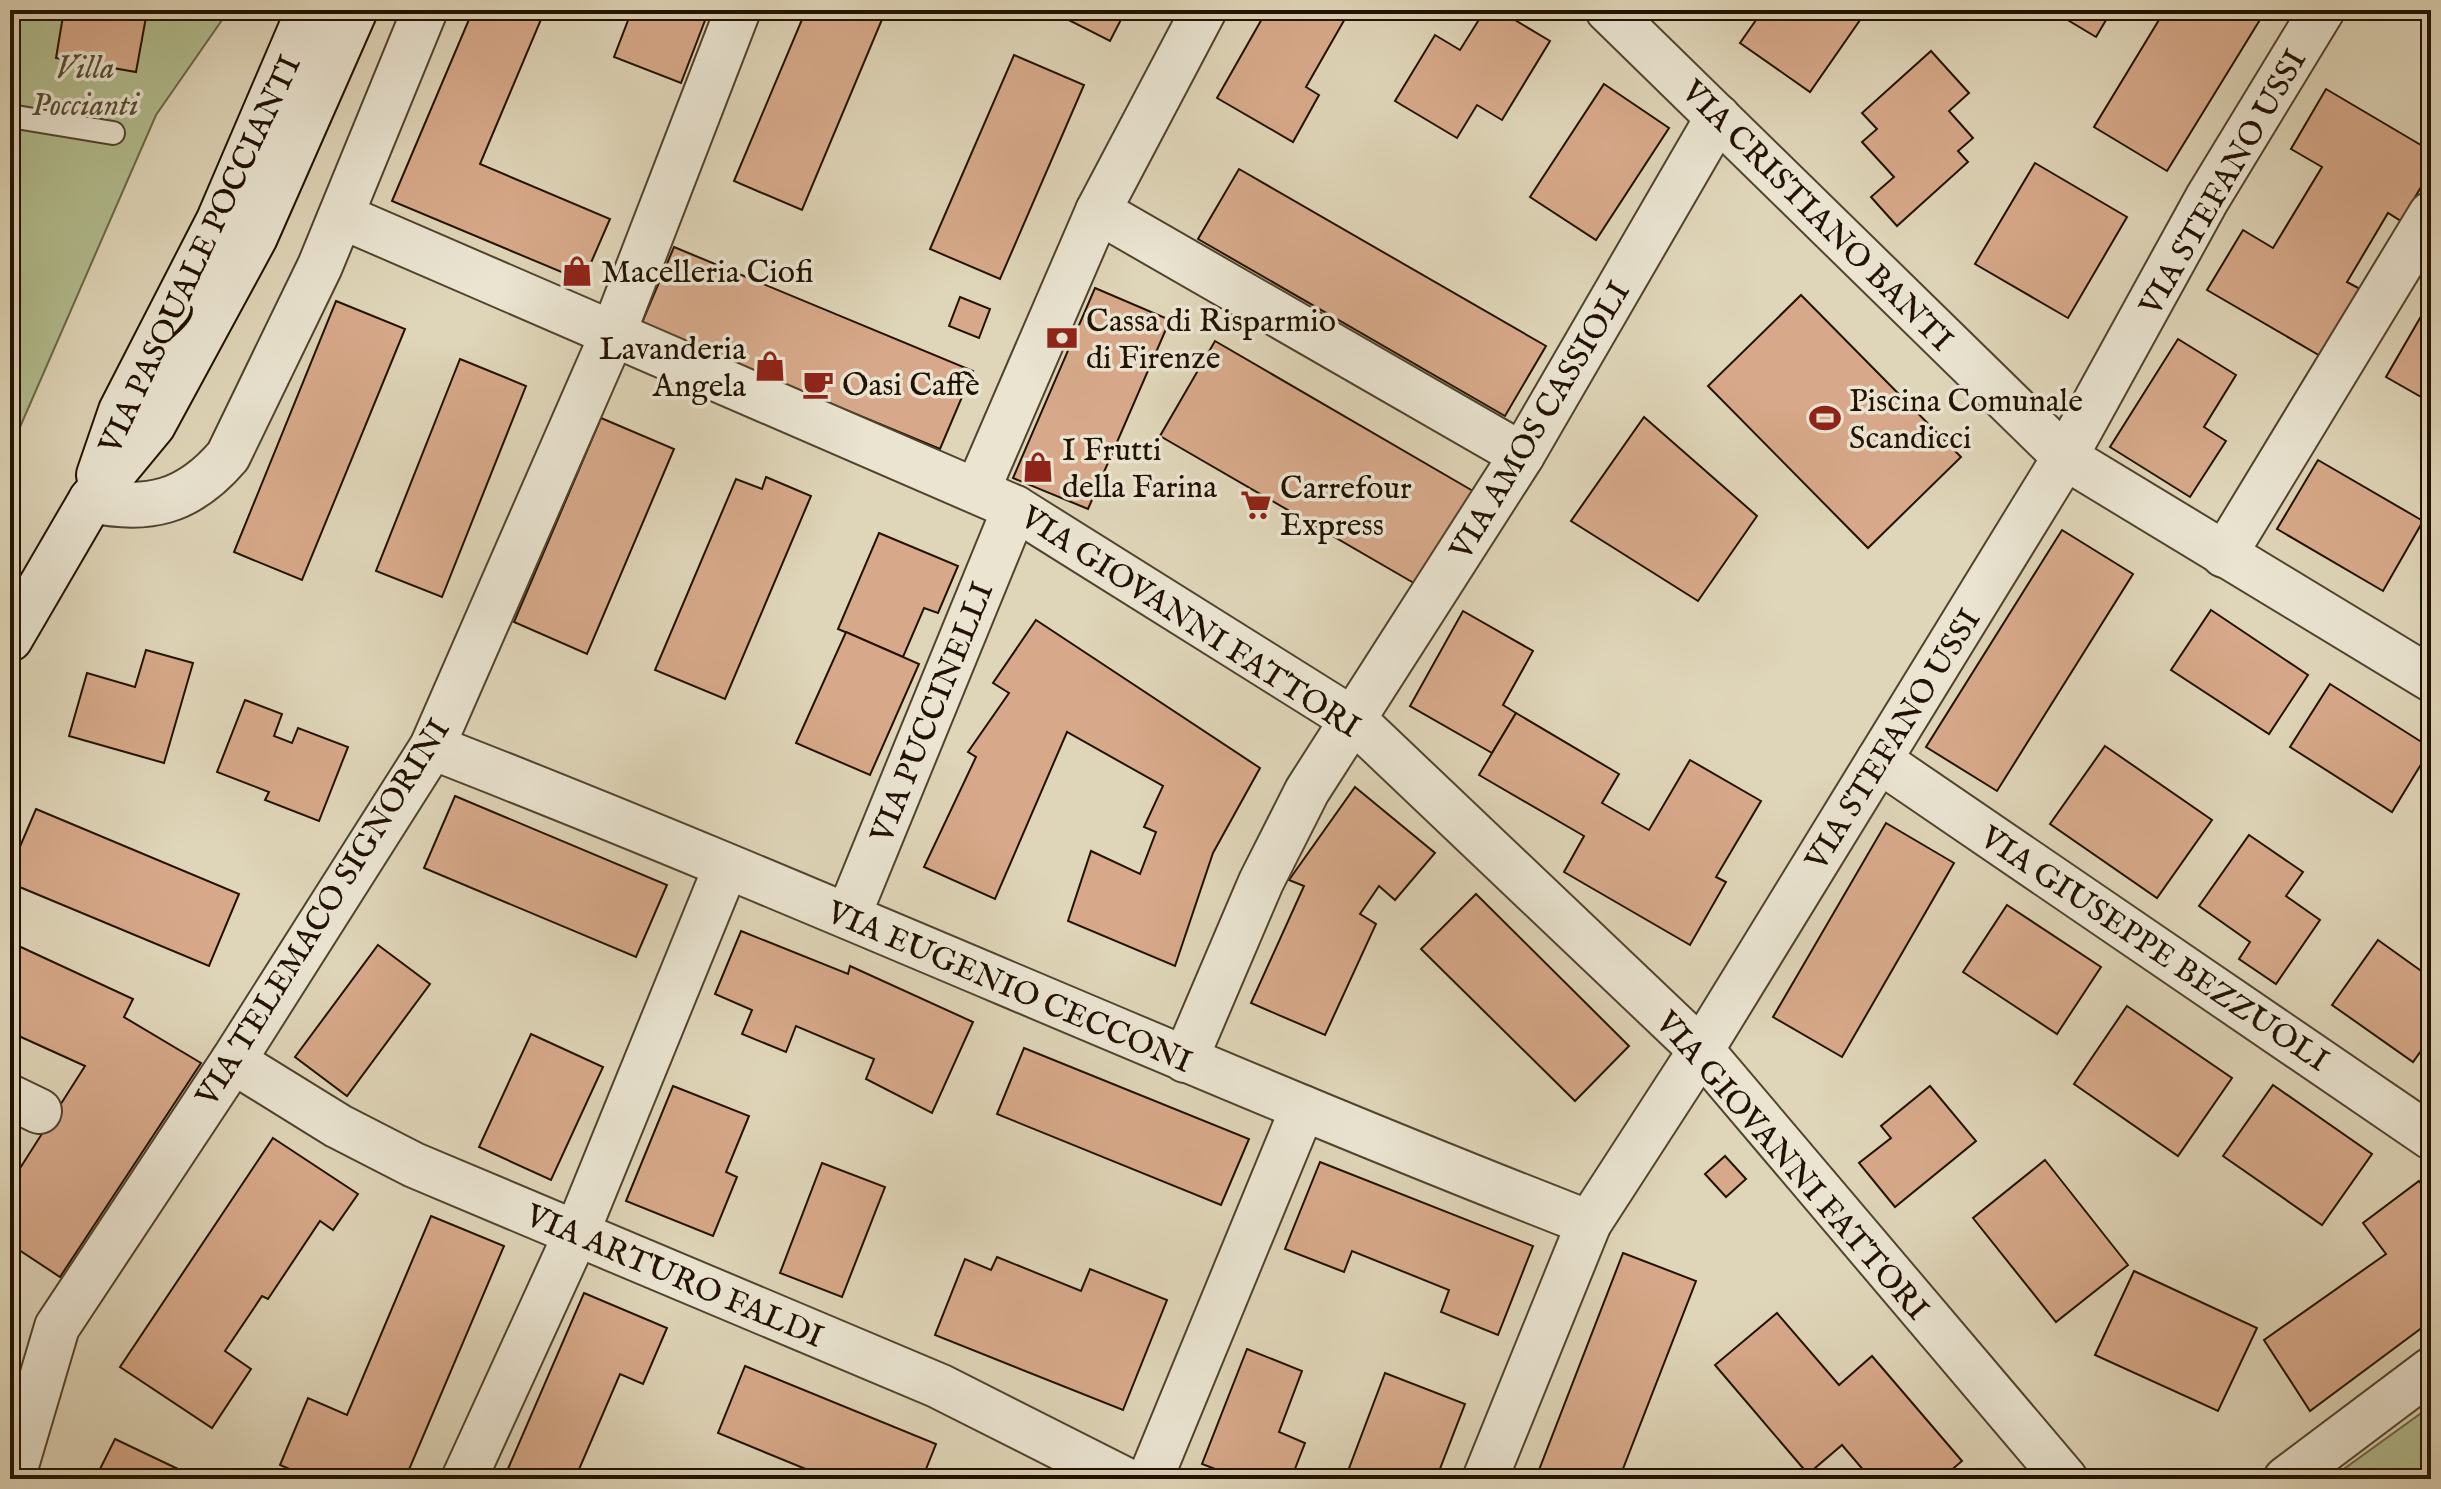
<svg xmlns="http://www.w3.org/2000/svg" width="2441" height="1489" viewBox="0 0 2441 1489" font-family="'IM FELL English',serif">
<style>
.green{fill:#b2bd8f;stroke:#6a6848;stroke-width:2}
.building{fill:#d7a98a;stroke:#221200;stroke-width:2}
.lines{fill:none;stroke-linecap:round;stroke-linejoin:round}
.service-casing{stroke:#51432e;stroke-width:26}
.minor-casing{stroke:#51432e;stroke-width:48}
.secondary-casing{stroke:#221200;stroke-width:48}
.service{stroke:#eae4d1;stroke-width:22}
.minor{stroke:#eae4d1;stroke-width:44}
.secondary{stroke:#eae4d1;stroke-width:44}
.labels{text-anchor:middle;stroke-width:7;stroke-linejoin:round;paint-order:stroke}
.park-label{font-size:32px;font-style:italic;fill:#544e32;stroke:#eae4d1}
.street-label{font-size:32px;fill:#221200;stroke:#eae4d1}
.poi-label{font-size:32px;fill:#221200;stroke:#eae4d1;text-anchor:start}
</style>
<rect width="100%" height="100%" fill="#dfd5b8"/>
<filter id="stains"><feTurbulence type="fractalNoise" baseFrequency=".0025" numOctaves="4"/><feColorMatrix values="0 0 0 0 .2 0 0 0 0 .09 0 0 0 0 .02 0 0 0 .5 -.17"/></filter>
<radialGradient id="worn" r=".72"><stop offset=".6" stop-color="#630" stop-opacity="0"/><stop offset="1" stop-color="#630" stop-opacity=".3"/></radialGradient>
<g class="green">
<path d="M10,10H229L156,115L10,450Z"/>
<path d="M2431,1406V1479H2330Z"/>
</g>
<g class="building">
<path d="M64,10H101L146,17L136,72L56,58Z"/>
<path d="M473,10H545L480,164L610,219L583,281L392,201Z"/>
<path d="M632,10H709L681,83L614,57Z"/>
<path d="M806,10H886L802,210L734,181Z"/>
<path d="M1049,10H1126L1110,41Z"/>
<path d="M1267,10H1350L1306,87L1319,95L1293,142L1217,98Z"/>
<path d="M1485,10H1498L1550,41L1502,120L1477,105L1457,138L1395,101L1435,35L1460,50Z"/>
<path d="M1763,10H1867L1810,92L1740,43Z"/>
<path d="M2051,10H2112L2096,37Z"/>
<path d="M2165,10H2266L2167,171L2094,127Z"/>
<path d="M1931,51L1969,93L1949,111L1973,138L1958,151L1968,162L1897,226L1871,197L1894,177L1862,142L1877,129L1862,113Z"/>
<path d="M1014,55L1084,85L1000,279L930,249Z"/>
<path d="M1604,84L1669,128L1596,240L1530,197Z"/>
<path d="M2326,89L2431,151V170L2401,221L2388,213L2347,282L2362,290L2322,357L2207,290L2243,230L2273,248L2322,167L2291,149Z"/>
<path d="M2035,163L2127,217L2068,318L1975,264Z"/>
<path d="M1239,169L1546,346L1505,416L1198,239Z"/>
<path d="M674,247L973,371L940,449L641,325Z"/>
<path d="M1095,288L1170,320L1088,509L1013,478Z"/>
<path d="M1801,295L1961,457L1868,548L1708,386Z"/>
<path d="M960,297L990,309L979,338L949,326Z"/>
<path d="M2431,299V401L2430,402L2386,377Z"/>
<path d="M336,301L405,329L302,580L234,552Z"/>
<path d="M2178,339L2236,375L2204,427L2226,441L2190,497L2110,447Z"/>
<path d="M1215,341L1473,491L1419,586L1160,436Z"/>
<path d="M460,359L526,386L442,597L376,571Z"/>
<path d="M1644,417L1757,516L1698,601L1571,521Z"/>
<path d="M601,418L674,449L587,654L514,622Z"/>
<path d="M2318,460L2423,521L2383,591L2277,529Z"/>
<path d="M766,477L811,496L725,699L655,670L736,479L762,489Z"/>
<path d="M2062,530L2133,574L1997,791L1926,747Z"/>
<path d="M879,533L958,566L938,613L924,608L903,657L838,629Z"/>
<path d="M2211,610L2308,675L2269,734L2171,670Z"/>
<path d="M1463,611L1533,651L1503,705L1516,713L1492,753L1410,706Z"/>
<path d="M1036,620L1260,768L1213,853L1175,966L1068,921L1091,851L1140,874L1156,832L1144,827L1163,786L1067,732L995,899L924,867L976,757L968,752L1009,693L993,683Z"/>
<path d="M846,632L919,664L870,775L796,743Z"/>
<path d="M146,650L193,663L164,763L69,736L87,673L135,687Z"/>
<path d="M2330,684L2431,748L2392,812L2290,747Z"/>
<path d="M245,700L282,714L274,736L292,743L298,728L348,747L319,821L265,800L269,792L217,772Z"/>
<path d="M1516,713L1619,774L1602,803L1649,830L1690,760L1761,801L1716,877L1726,882L1690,945L1564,872L1584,836L1479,775Z"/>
<path d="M2105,746L2212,820L2157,898L2050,824Z"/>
<path d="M1355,787L1435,853L1395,900L1379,886L1360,914L1376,924L1325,1035L1251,1003L1304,886L1289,880Z"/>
<path d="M455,796L667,885L636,957L424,868Z"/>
<path d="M36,809L239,894L209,966L10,883V870Z"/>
<path d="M1886,823L1954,863L1842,1057L1773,1017Z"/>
<path d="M2249,835L2303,872L2286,896L2320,920L2276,984L2239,959L2250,942L2199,906Z"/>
<path d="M1476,894L1629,1046L1575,1101L1421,949Z"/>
<path d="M2007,905L2101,967L2057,1034L1963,972Z"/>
<path d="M741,931L848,974L850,966L973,1022L932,1113L866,1079L874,1059L796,1026L786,1052L742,1034L752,1010L715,994Z"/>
<path d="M2378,940L2431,978V1037L2413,1062L2332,1005Z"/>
<path d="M10,942L133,999L124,1017L201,1063L60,1277L10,1244V1184L85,1066L10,1032Z"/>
<path d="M378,945L430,984L347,1096L295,1057Z"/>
<path d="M2127,1006L2232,1078L2178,1156L2074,1084Z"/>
<path d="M531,1034L603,1067L551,1180L479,1147Z"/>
<path d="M1024,1048L1249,1139L1221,1205L997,1114Z"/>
<path d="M2273,1085L2372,1154L2322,1225L2223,1156Z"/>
<path d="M673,1086L749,1116L726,1172L737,1177L713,1236L626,1201Z"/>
<path d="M1930,1086L1976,1141L1895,1207L1859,1163L1891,1138L1881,1126Z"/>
<path d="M273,1138L358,1194L333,1230L320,1221L268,1299L262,1296L225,1351L251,1369L212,1428L120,1367Z"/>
<path d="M1725,1156L1746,1179L1726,1197L1705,1174Z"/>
<path d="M2045,1160L2128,1265L2056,1322L1973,1218Z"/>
<path d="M1320,1162L1533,1246L1498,1335L1441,1312L1449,1290L1352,1251L1344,1272L1285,1249Z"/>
<path d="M822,1163L885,1187L842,1297L780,1273Z"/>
<path d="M2419,1181L2431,1197V1321L2310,1411L2264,1340L2386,1254L2363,1223Z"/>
<path d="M431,1216L504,1246L405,1479H313L280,1465L308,1398L347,1415Z"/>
<path d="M1623,1253L1696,1281L1619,1479H1562L1539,1470Z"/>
<path d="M997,1257L1081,1291L1090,1269L1167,1300L1123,1410L935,1335L965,1259L991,1270Z"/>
<path d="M2134,1271L2257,1328L2218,1411L2095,1355Z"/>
<path d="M584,1293L667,1328L643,1384L620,1374L577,1474L590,1479H517L518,1476L507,1471Z"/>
<path d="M1777,1313L1839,1385L1872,1356L1962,1461L1941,1479H1871L1842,1445L1808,1474L1715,1365Z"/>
<path d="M1247,1349L1302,1371L1279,1432L1305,1443L1291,1479H1241L1202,1464Z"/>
<path d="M745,1366L936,1444L922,1479H830L718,1433Z"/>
<path d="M1385,1373L1465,1404L1436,1479H1345Z"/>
<path d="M115,1439L199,1479H95Z"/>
</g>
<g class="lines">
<defs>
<path id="service" d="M10,116L113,133"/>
<g id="minor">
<path d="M1608,10L2065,457L2431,679"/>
<path d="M1098,211L1522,455"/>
<path d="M341,216L1015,508L1355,721L1701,1050L2065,1479"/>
<path d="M977,491L1098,211L1204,10"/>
<path d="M91,500C148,512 188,503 228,456L320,266L425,10"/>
<path d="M2224,555L2431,214"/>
<path d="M432,747C820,898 1200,1072 1589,1223"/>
<path d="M1879,760L2431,1137"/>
<path d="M848,916L1015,508"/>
<path d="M1185,1060L1261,882L1307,791L1522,455L1718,117"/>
<path d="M233,1061L338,1126L414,1165L939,1386L1123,1479"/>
<path d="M10,1097L39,1111"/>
<path d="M12,1479L57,1327L233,1061L432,747L614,331L738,10"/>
<path d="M464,1479L577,1232L726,867"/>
<path d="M1150,1479L1303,1108"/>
<path d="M1485,1479L1589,1223L1701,1050L2065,457L2207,199L2322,10"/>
<path d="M2286,1479L2431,1370"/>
</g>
<g id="secondary">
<path d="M99,475L121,411L219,220L309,10"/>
<path d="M10,639L91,500L153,425L255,237L355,10"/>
</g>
</defs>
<use href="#service" class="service-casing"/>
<use href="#minor" class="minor-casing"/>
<use href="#secondary" class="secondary-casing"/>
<use href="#service" class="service"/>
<use href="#minor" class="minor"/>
<use href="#secondary" class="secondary"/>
</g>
<defs>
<symbol id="shop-bare" viewBox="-9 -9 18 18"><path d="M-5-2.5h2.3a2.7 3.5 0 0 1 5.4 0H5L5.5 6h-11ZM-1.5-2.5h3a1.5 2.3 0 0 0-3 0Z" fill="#8f2418" stroke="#eae4d1" stroke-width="2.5" paint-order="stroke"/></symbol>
<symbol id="bank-bare" viewBox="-9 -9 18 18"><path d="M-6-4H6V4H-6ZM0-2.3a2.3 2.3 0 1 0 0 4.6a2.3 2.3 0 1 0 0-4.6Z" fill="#8f2418" stroke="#eae4d1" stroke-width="2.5" paint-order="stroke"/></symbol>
<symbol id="cafe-bare" viewBox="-9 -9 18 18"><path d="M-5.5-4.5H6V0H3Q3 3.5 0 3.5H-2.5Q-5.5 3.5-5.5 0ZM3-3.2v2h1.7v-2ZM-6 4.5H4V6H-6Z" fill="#8f2418" stroke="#eae4d1" stroke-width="2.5" paint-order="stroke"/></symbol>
<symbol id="stadium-bare" viewBox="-9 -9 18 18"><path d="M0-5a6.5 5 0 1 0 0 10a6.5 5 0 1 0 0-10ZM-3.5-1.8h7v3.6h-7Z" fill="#8f2418" stroke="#eae4d1" stroke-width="2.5" paint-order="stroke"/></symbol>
<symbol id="supermarket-bare" viewBox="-9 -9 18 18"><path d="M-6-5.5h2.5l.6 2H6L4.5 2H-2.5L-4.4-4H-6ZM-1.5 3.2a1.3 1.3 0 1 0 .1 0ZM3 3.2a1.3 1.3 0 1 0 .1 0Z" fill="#8f2418" stroke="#eae4d1" stroke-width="2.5" paint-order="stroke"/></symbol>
</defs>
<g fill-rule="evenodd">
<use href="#shop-bare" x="555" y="249" width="44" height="44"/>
<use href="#bank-bare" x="1040" y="316" width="44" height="44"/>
<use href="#shop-bare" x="748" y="344" width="44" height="44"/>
<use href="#cafe-bare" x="796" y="362" width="44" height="44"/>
<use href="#stadium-bare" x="1803" y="396" width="44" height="44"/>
<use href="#shop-bare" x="1016" y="445" width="44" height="44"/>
<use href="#supermarket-bare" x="1234" y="483" width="44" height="44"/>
</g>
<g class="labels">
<g class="park-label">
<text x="85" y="78">Villa<tspan x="85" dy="37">Poccianti</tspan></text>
</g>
<g class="street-label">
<text transform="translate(2222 182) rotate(-60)" y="11">VIA STEFANO USSI</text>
<text transform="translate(1818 215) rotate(45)" y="11">VIA CRISTIANO BANTI</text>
<text transform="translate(199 254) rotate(-65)" y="11">VIA PASQUALE POCCIANTI</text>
<text transform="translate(1539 420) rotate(-59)" y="11">VIA AMOS CASSIOLI</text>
<text transform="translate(1191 621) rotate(33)" y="11">VIA GIOVANNI FATTORI</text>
<text transform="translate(931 712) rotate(-68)" y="11">VIA PUCCINELLI</text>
<text transform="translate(1892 739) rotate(-58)" y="11">VIA STEFANO USSI</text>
<text transform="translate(322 912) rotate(-58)" y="11">VIA TELEMACO SIGNORINI</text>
<text transform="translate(2155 948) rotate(34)" y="11">VIA GIUSEPPE BEZZUOLI</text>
<text transform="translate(1010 986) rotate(23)" y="11">VIA EUGENIO CECCONI</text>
<text transform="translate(1793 1165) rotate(49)" y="11">VIA GIOVANNI FATTORI</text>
<text transform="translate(675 1275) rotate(23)" y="11">VIA ARTURO FALDI</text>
</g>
<g class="poi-label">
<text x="601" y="282">Macelleria Ciofi</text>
<text x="1086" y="331">Cassa di Risparmio<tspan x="1086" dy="37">di Firenze</tspan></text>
<text x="746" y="359" text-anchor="end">Lavanderia<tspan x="746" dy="37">Angela</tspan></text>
<text x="842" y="395">Oasi Caffè</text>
<text x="1849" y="411">Piscina Comunale<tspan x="1849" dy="37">Scandicci</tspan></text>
<text x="1062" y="460">I Frutti<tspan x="1062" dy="37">della Farina</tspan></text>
<text x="1280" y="498">Carrefour<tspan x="1280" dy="37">Express</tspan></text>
</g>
</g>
<rect width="2441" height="1489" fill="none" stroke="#dfd5b8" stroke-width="40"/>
<rect x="12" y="12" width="2417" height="1465" fill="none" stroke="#221200" stroke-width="4"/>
<rect x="20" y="20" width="2401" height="1449" fill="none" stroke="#221200" stroke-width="2"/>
<rect width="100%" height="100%" filter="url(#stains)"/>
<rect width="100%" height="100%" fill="url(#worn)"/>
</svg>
